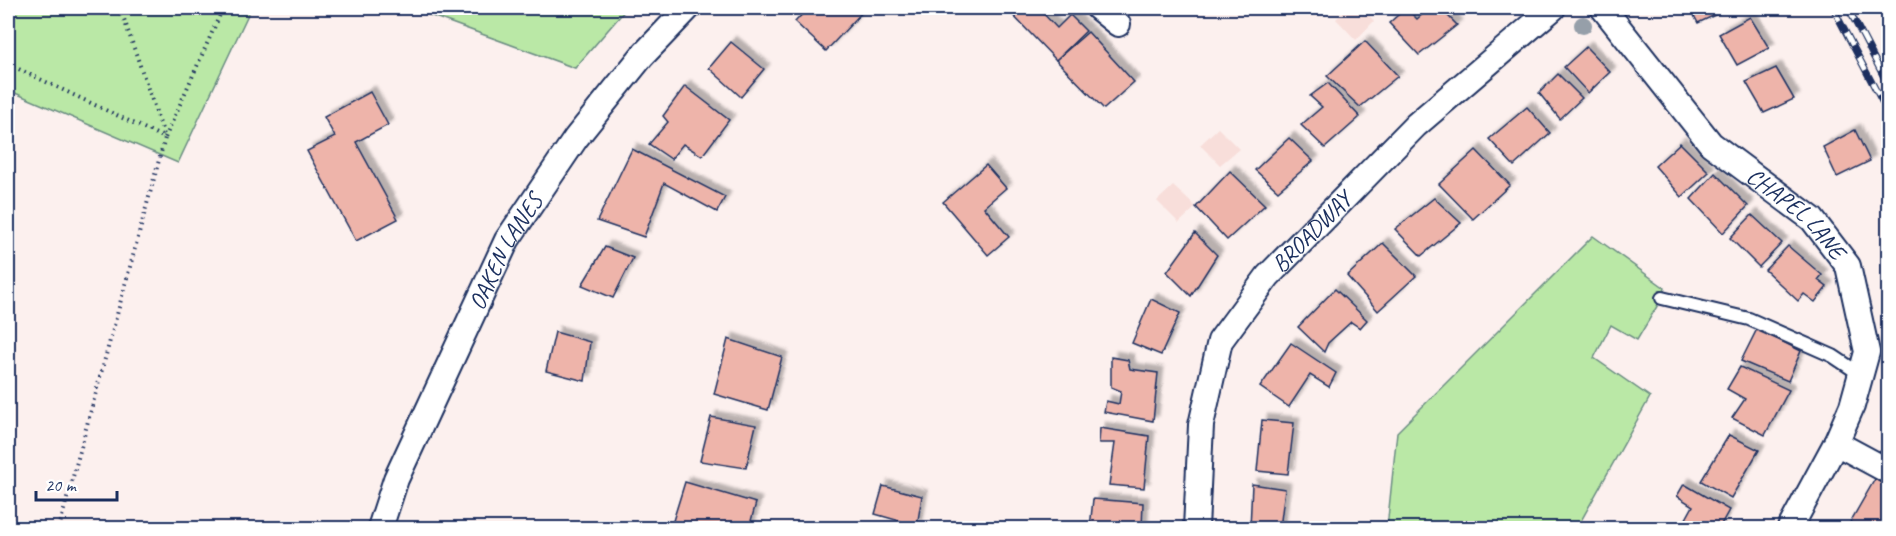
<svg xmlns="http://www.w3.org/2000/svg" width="1896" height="536" viewBox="0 0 1896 536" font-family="Caveat,sans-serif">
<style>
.built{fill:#f8deda}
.green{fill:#bae8a6;stroke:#6a8c82;stroke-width:1.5}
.building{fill:#eeb4aa;stroke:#1b2f5e;stroke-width:1.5;filter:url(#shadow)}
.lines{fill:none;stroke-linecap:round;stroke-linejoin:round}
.lane-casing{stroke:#1b2f5e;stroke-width:16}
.street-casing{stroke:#1b2f5e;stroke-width:28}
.path{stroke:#1b2f5e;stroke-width:4;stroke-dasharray:1.5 4.5;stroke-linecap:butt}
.lane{stroke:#fff;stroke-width:12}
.street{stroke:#fff;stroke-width:24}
.rail-casing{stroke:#1b2f5e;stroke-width:7}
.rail{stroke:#fff;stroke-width:4.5;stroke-dasharray:14;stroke-linecap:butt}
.tree{fill:#969fa9}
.labels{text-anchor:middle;stroke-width:6;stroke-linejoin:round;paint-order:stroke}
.street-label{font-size:24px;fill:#1b2f5e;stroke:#fff}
</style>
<defs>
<filter id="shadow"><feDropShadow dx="5.5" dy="-5.5" stdDeviation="1.5" flood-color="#0004"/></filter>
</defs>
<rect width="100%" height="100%" fill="#fcf0ee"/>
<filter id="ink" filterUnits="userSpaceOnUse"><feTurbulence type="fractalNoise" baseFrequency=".0167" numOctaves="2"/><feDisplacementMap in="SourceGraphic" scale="12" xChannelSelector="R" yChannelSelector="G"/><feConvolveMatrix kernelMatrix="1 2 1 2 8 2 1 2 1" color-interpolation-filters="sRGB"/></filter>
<g filter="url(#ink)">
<g class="built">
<path d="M1348,8H1362L1374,21L1356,40L1336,19Z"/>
<path d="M1218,128L1239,149L1220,165L1200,145Z"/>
<path d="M1173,186L1196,207L1179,223L1157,201Z"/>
</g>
<g class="green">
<path d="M8,8H251L178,163L8,90Z"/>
<path d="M410,8H627L575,68Z"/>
<path d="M1593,236L1665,288L1662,298L1637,340L1611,325L1594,358L1650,397L1577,528H1387L1397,432Z"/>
</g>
<g class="building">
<path d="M808,8H866L826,51L795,22Z"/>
<path d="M1006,8H1038L1057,28L1070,15L1086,31L1056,60Z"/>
<path d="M1406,8L1417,19L1426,11L1424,8H1440L1457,25L1419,55L1389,23Z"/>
<path d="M1690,8H1730L1698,23Z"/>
<path d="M1750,17L1769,48L1737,65L1719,34Z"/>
<path d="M1088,32L1134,82L1104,109L1056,60Z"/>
<path d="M1365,41L1398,76L1360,107L1327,76Z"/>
<path d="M731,42L764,69L741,97L709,68Z"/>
<path d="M1586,47L1610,72L1588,93L1564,67Z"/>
<path d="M1776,68L1794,99L1764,113L1746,82Z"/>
<path d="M1558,74L1582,98L1560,119L1539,93Z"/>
<path d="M1328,83L1360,117L1325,148L1301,125L1322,107L1310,96Z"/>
<path d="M685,86L729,120L702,156L683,144L671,159L649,144L668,122L663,116Z"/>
<path d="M370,92L388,125L356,142L398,219L356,241L307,151L335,137L324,117Z"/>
<path d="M1527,107L1550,133L1514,166L1489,139Z"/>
<path d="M1855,130L1870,161L1837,177L1823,147Z"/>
<path d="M1289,138L1313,161L1278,191L1255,170Z"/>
<path d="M1680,143L1709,172L1682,197L1655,166Z"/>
<path d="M632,149L725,197L717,212L664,183L644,237L597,221Z"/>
<path d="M1476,150L1510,185L1473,219L1439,184Z"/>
<path d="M986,165L1006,188L984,207L1009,237L988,255L943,202Z"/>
<path d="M1230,171L1265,205L1227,240L1196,207Z"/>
<path d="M1715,173L1748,206L1723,233L1691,199Z"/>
<path d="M1434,198L1461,223L1421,256L1395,229Z"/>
<path d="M1752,215L1782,243L1759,267L1730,238Z"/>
<path d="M1195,233L1217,255L1191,296L1167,272Z"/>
<path d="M1383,243L1416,276L1378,311L1347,276Z"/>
<path d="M1788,246L1822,275L1818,280L1827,287L1815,302L1804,294L1798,301L1765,270Z"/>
<path d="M605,247L633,258L613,298L582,285Z"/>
<path d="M1335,289L1367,320L1360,328L1351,322L1328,343L1324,352L1298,327Z"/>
<path d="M1151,299L1180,313L1161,355L1132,343Z"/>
<path d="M1757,329L1801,351L1788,381L1741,361Z"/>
<path d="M555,332L590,342L585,381L546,371Z"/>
<path d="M728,339L782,357L768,410L714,394Z"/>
<path d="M1291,343L1336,373L1329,387L1310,375L1289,407L1260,387Z"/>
<path d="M1111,357L1128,360L1130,369L1158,373L1153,421L1104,412L1106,401L1119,404L1121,391L1111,387Z"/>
<path d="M1740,367L1789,390L1765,435L1732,418L1745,399L1727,389Z"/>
<path d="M711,417L756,425L746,468L700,461Z"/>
<path d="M1262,420L1294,423L1288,474L1257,471Z"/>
<path d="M1100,428L1149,436L1144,488L1109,485L1115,443H1099Z"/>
<path d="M1729,435L1759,450L1731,498L1701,481Z"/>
<path d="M1875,479L1888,488V519L1883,528H1852L1848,526Z"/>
<path d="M685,482L756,503L749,528H688L672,524Z"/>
<path d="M1252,484L1285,489L1280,528H1250Z"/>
<path d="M1684,484L1729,510L1719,528H1681L1693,506L1677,496Z"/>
<path d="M883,486L922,496L917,526L875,514Z"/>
<path d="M1093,499L1143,503L1142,528H1090Z"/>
</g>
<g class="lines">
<defs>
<path id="lane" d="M1662,298L1749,319L1833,356L1860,374"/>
<g id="street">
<path d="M1098,8L1118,24"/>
<path id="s1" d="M1603,8L1711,144L1812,219L1848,266L1867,352L1852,406L1836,443L1790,528"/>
<path d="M1836,443L1888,471"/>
<path id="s2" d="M380,528L396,479L507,240L576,138L642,56L688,8"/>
<path id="s3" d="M1196,528L1201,425L1220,341L1268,276L1416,125L1553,8"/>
</g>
</defs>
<use href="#lane" class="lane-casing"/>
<use href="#street" class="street-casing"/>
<g class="path">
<path d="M8,64L165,138L223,8"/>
<path d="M59,528L165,138L124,19L116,8"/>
</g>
<use href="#lane" class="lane"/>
<use href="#street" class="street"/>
<defs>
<g id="rail">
<path d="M1833,8L1888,113"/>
<path d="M1848,8L1888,85"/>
</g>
</defs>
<use href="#rail" class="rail-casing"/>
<use href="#rail" class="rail"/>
</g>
<circle class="tree" cx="1583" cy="25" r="9"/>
</g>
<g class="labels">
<g class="street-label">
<text dy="8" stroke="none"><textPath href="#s1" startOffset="284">CHAPEL LANE</textPath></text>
<text dy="8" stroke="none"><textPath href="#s3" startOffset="332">BROADWAY</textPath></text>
<text dy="8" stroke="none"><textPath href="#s2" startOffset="304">OAKEN LANES</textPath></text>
</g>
</g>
<rect width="1896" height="536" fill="none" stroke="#fff" stroke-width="30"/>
<rect x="15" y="15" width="1866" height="506" fill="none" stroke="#1b2f5e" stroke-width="2" filter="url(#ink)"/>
<path d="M36 491v9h81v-9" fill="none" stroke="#1b2f5e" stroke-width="3"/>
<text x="45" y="491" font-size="18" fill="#1b2f5e" stroke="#ffffff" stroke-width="4.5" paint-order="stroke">20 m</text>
</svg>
